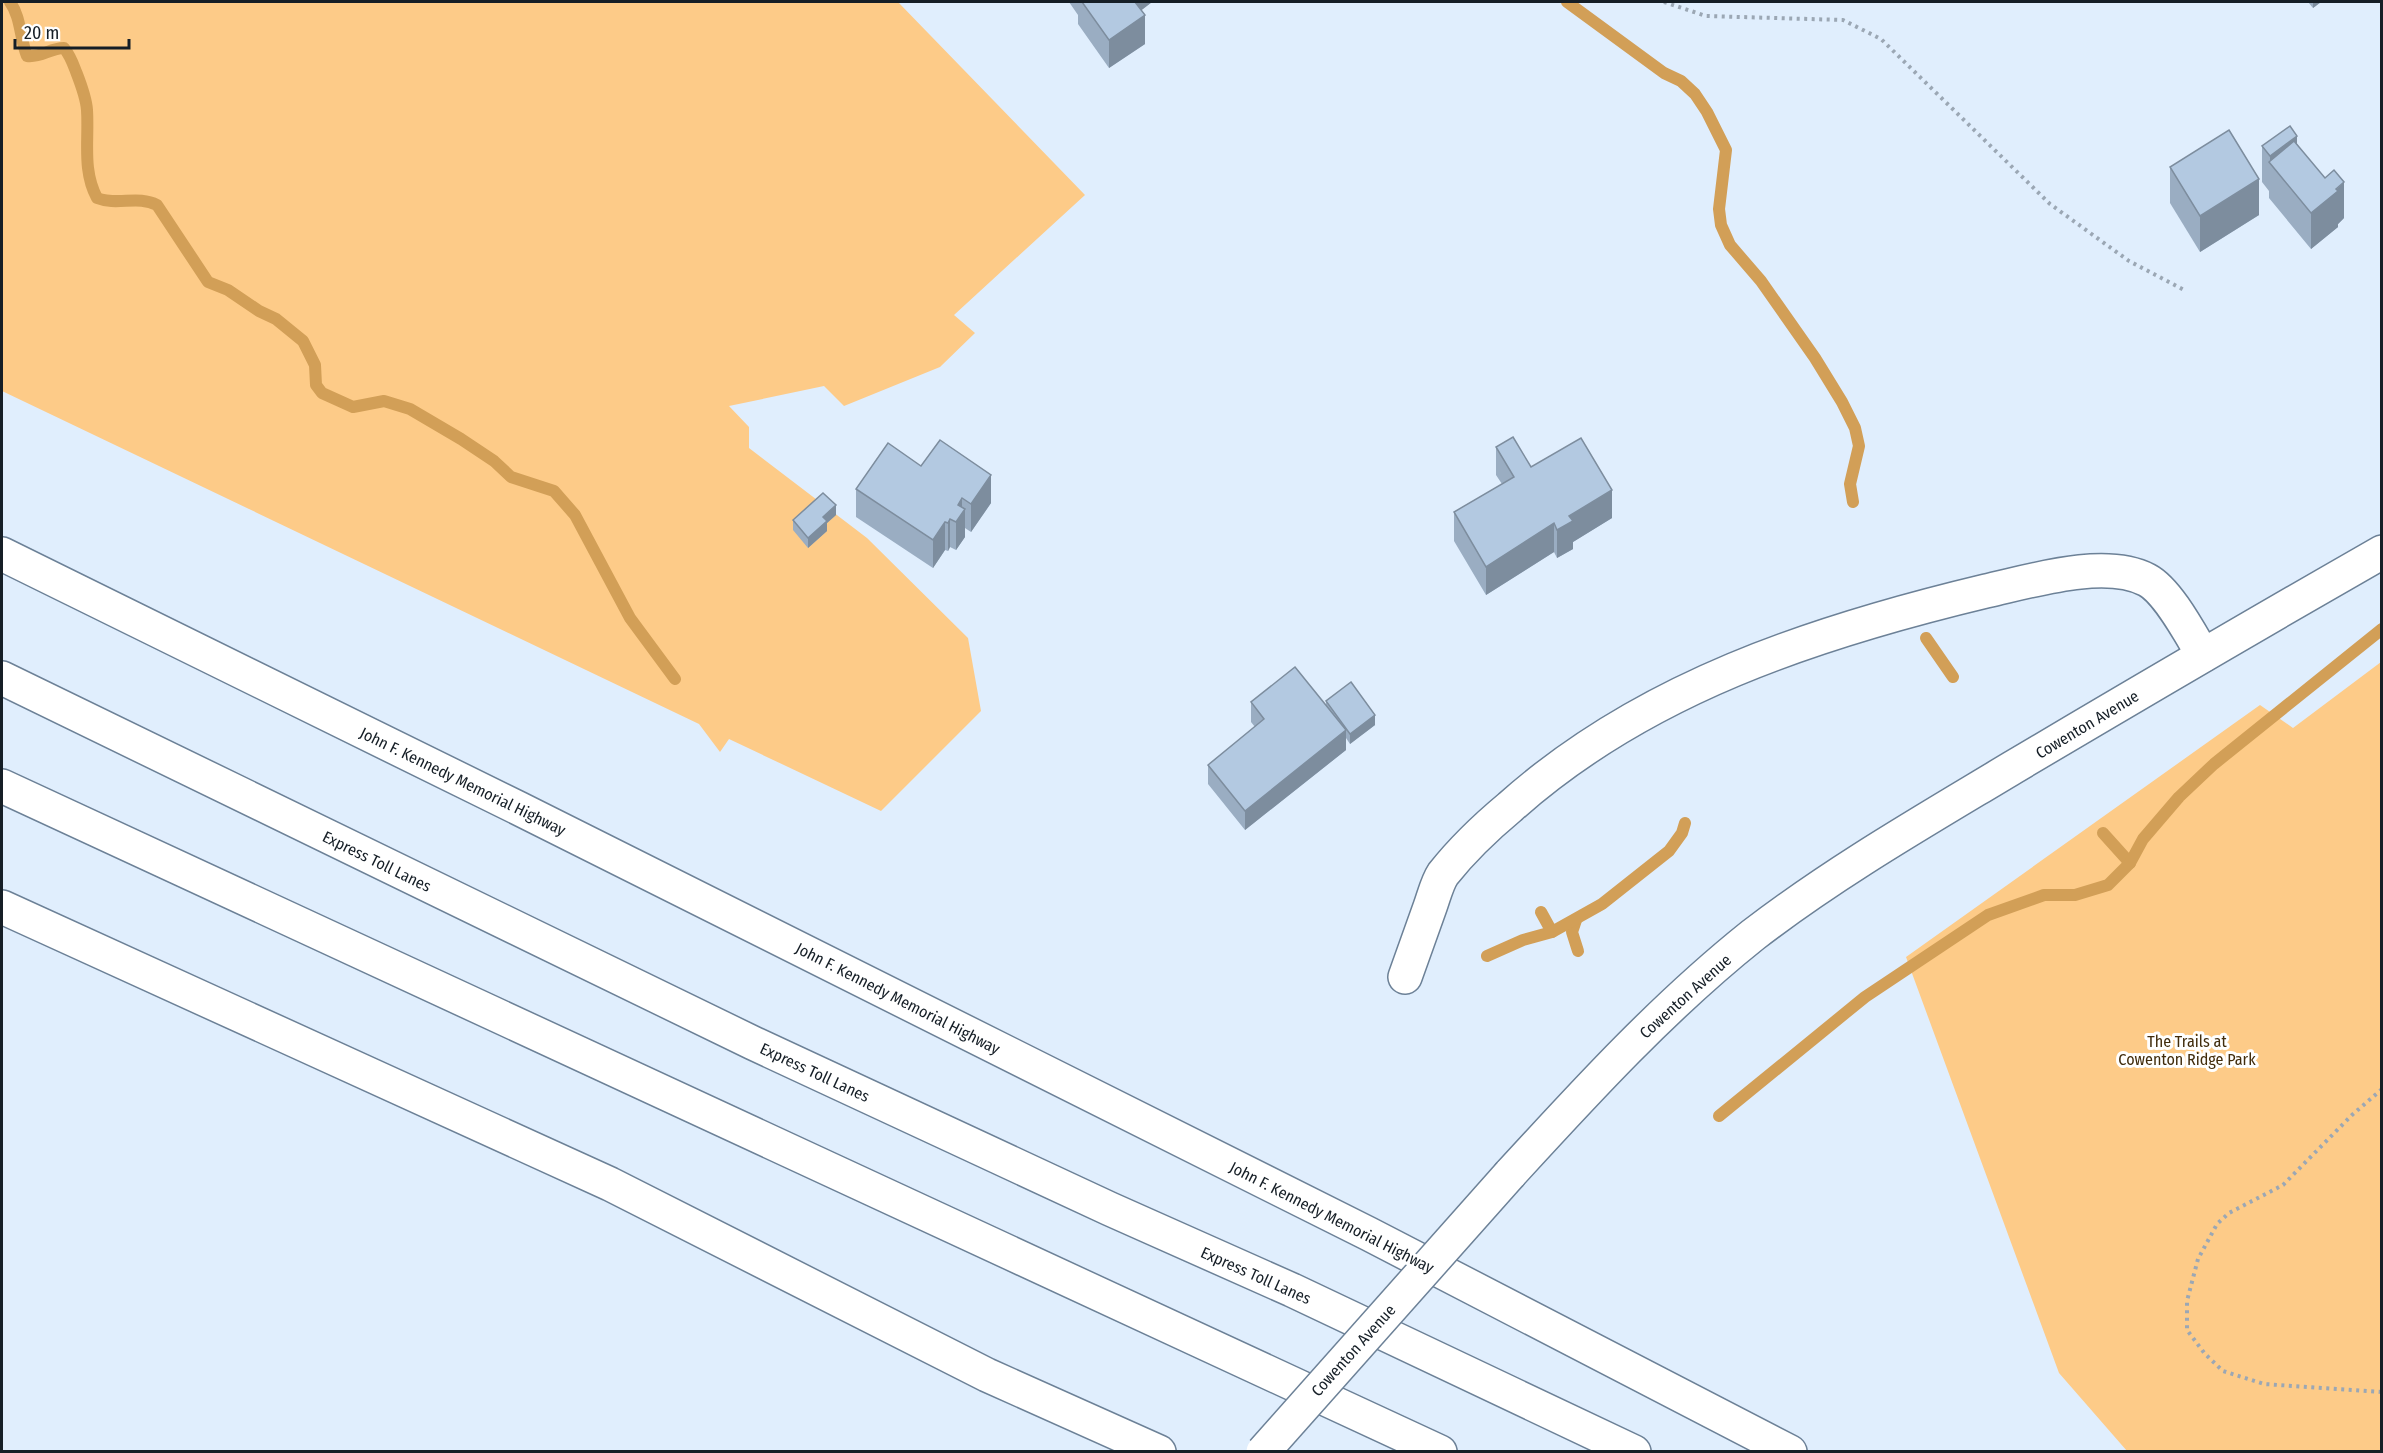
<svg xmlns="http://www.w3.org/2000/svg" width="2383" height="1453" viewBox="0 0 2383 1453" font-family="'Fira Sans Condensed',sans-serif">
<style>
.green{fill:#fdcb88}
.lines{fill:none;stroke-linecap:round;stroke-linejoin:round}
.stream{stroke:#d29f57;stroke-width:12}
.minor-casing{stroke:#6c8197;stroke-width:36}
.highway-casing{stroke:#6c8197;stroke-width:36}
.path{stroke:#9ba7b4;stroke-width:4;stroke-dasharray:3 4.5;stroke-linecap:butt}
.minor{stroke:#fff;stroke-width:33}
.highway{stroke:#fff;stroke-width:33}
.minor-bridge-casing{stroke:#6c8197;stroke-width:36;stroke-linecap:butt}
.minor-bridge{stroke:#fff;stroke-width:33}
.wall{fill:#9aadc2}
.shaded-wall{fill:#7d8d9e}
.building{fill:#b3c9e1;stroke:#7d8d9e;stroke-width:1.5}
.labels{text-anchor:middle;stroke-width:6;stroke-linejoin:round;paint-order:stroke}
.street-label{font-size:16px;fill:#151e26;stroke:#fff}
.park-label{font-size:16px;fill:#412c0c;stroke:#fff}
</style>
<rect width="100%" height="100%" fill="#e0eefd"/>
<g class="green">
<path d="M2,2H898L1085,195L954,315L975,333L940,367L844,406L824,386L729,406L749,427V448L867,538L968,638L981,711L881,811L729,739L720,752L699,724L2,391Z"/>
<path d="M2381,662V1451H2127L2059,1373L1906,957L2260,705L2293,728Z"/>
</g>
<g class="lines">
<g class="stream">
<path d="M10,2C21,17 20,39 27,56C41,58 50,48 64,48C69,54 72,61 75,69C80,82 86,96 87,110C89,140 82,170 97,198C117,206 138,195 157,205L208,282L228,290L259,311L276,319L303,341L315,365L316,385L322,393L353,407L384,401L410,409L461,439L494,461L511,477L554,491L575,515L630,618L675,679"/>
<path d="M1567,2L1664,73L1681,81L1695,94L1707,112L1726,150L1719,209L1721,225L1730,245L1761,281L1815,358L1842,402L1855,428L1859,446L1850,484L1853,502"/>
<path d="M1926,638L1953,677"/>
<path d="M2103,833L2130,863"/>
<path d="M1541,912L1552,932"/>
<path d="M1576,920L1572,932L1578,951"/>
<path d="M1487,956L1523,940L1552,932L1602,904L1669,851L1682,833L1685,823"/>
<path d="M1719,1116L1865,997L1988,915L2044,895H2075L2108,885L2130,863L2143,839L2179,797L2214,764L2382,629"/>
</g>
<defs>
<g id="minor">
<path d="M1405,977C1413,954 1422,930 1430,907C1434,896 1437,883 1443,874C1462,850 1486,827 1510,807C1643,688 1815,632 1986,591C2031,581 2105,558 2147,580C2168,591 2191,635 2203,655"/>
<path d="M1510,1174C1587,1090 1664,1006 1753,935C1835,872 1924,821 2012,768C2135,695 2258,623 2382,552"/>
</g>
<g id="highway">
<path d="M2,554L518,808L1369,1234L1790,1452"/>
<path d="M2,678L753,1043L1110,1209L1292,1290L1634,1452"/>
<path d="M2,786L1440,1452"/>
<path d="M2,907L610,1184L987,1375L1159,1452"/>
</g>
</defs>
<use href="#minor" class="minor-casing"/>
<use href="#highway" class="highway-casing"/>
<g class="path">
<path d="M1664,2L1706,16L1843,20L1881,39L2050,204L2129,261L2186,291"/>
<path d="M2382,1089L2352,1115L2283,1185L2229,1213L2217,1224L2198,1259L2187,1301V1330L2205,1354L2223,1371L2264,1384L2382,1392"/>
</g>
<use href="#minor" class="minor"/>
<use href="#highway" class="highway"/>
<defs>
<path id="minor-bridge" d="M1263,1452L1510,1174"/>
</defs>
<use href="#minor-bridge" class="minor-bridge-casing"/>
<use href="#minor-bridge" class="minor-bridge"/>
</g>
<g class="wall">
<path d="M1069,2H1152L1141,10L1145,44L1109,68L1078,24V15Z"/>
<path d="M2308,2H2321L2313,8Z"/>
<path d="M2297,144L2344,218L2338,224V227L2311,249L2269,198V191L2262,182V146Z"/>
<path d="M2170,167L2259,215L2200,252L2170,203Z"/>
<path d="M1496,447L1531,467L1612,518L1573,542V549L1557,558L1554,552L1486,595L1454,541V512L1502,484L1496,475Z"/>
<path d="M921,466L991,503L971,532L965,528V537L956,550L950,547L948,551L945,550L933,568L856,517V489Z"/>
<path d="M836,515L827,523V531L808,548L793,530V520Z"/>
<path d="M1326,701L1375,725L1350,744L1346,738V750L1245,830L1208,784V765L1255,727L1251,722V702L1326,706Z"/>
</g>
<g class="shaded-wall">
<path d="M1129,2H1152L1129,20Z"/>
<path d="M2313,2H2321L2313,8Z"/>
<path d="M1145,15V44L1109,68V40Z"/>
<path d="M2297,136V173L2270,162V156Z"/>
<path d="M2259,179V215L2200,252V216Z"/>
<path d="M2344,182V218L2338,224V227L2311,249V213Z"/>
<path d="M991,475V503L971,532V504Z"/>
<path d="M1612,490V518L1573,542V549L1557,558V530L1569,516Z"/>
<path d="M962,498V513L965,509V537L956,550V522L958,505Z"/>
<path d="M836,505V515L827,523V531L808,548V538L823,517Z"/>
<path d="M950,519V547L948,551V523Z"/>
<path d="M945,522V550L933,568V540Z"/>
<path d="M1554,523V552L1486,595V567Z"/>
<path d="M1375,715V725L1350,744V734Z"/>
<path d="M1346,730V750L1245,830V811Z"/>
</g>
<g class="building">
<path d="M1082,2H1135L1145,15L1109,40Z"/>
<path d="M2290,126L2297,136L2270,156L2262,146Z"/>
<path d="M2229,130L2259,179L2200,216L2170,167Z"/>
<path d="M2294,141L2325,178L2334,170L2344,182L2336,189L2338,191L2311,213L2269,162Z"/>
<path d="M1513,437L1531,467L1581,438L1612,490L1569,516L1573,521L1557,530L1554,523L1486,567L1454,512L1514,477L1496,447Z"/>
<path d="M940,440L991,475L971,504L962,498L958,505L965,509L956,522L950,519L948,523L945,522L933,540L856,489L888,443L921,466Z"/>
<path d="M823,493L836,505L823,517L827,521L808,538L793,520Z"/>
<path d="M1295,667L1346,730L1245,811L1208,765L1264,719L1251,702Z"/>
<path d="M1351,682L1375,715L1350,734L1326,701Z"/>
</g>
<g class="labels">
<g class="street-label">
<text transform="translate(2087 724) rotate(-31)" y="6">Cowenton Avenue</text>
<text transform="translate(463 781) rotate(26)" y="6">John F. Kennedy Memorial Highway</text>
<text transform="translate(377 861) rotate(26)" y="6">Express Toll Lanes</text>
<text transform="translate(1685 996) rotate(-42)" y="6">Cowenton Avenue</text>
<text transform="translate(898 998) rotate(27)" y="6">John F. Kennedy Memorial Highway</text>
<text transform="translate(815 1072) rotate(25)" y="6">Express Toll Lanes</text>
<text transform="translate(1332 1217) rotate(27)" y="6">John F. Kennedy Memorial Highway</text>
<text transform="translate(1256 1275) rotate(24)" y="6">Express Toll Lanes</text>
<text transform="translate(1353 1350) rotate(-48)" y="6">Cowenton Avenue</text>
</g>
<g class="park-label">
<text x="2187" y="1047">The Trails at<tspan x="2187" dy="18">Cowenton Ridge Park</tspan></text>
</g>
</g>
<rect width="2383" height="1453" fill="none" stroke="#151e26" stroke-width="6"/>
<path d="M15 39v9h114v-9" fill="none" stroke="#151e26" stroke-width="3"/>
<text x="24" y="39" font-size="18" fill="#151e26" stroke="#ffffff" stroke-width="4.5" paint-order="stroke">20 m</text>
</svg>
